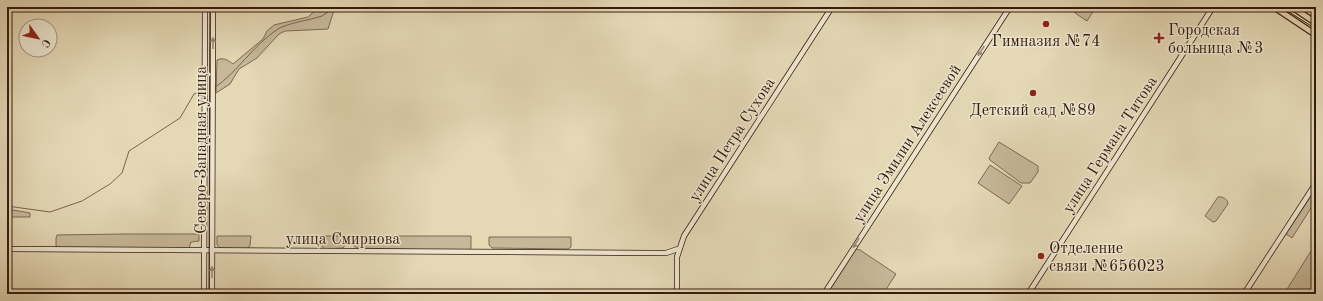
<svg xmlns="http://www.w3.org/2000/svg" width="1323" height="301" viewBox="0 0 1323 301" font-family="'Old Standard TT',serif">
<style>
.green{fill:#c6b899;stroke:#7e6954}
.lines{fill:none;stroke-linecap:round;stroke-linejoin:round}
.stream{stroke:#7b6550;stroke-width:1}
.secondary-casing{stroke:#361a0e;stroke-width:6}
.primary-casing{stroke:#361a0e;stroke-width:7}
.secondary{stroke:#ede6cf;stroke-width:4.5}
.primary{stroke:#e4d8b5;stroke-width:5}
.tram{stroke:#361a0e;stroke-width:1}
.oneway{fill:#9b8a78}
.poi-dot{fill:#8f2418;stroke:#ede6cf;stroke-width:1.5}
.labels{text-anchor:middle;stroke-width:3;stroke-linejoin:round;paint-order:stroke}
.poi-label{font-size:16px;fill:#361a0e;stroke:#ede6cf;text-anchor:start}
.street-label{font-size:16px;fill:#361a0e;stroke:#ede6cf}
</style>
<rect width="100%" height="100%" fill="#e4d8b5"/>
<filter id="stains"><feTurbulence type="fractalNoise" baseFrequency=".005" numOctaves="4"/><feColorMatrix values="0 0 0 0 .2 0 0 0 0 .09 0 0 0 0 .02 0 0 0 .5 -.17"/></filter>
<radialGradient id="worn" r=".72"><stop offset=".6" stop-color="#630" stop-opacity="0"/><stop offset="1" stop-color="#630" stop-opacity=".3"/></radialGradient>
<g class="green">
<path d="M319,7H335L328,29L285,31L279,34L257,58L239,69L230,84L216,93L217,60C223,57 228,60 233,64L263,39L267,31L274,25L308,17Z"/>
<path d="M1079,7H1096L1087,21L1075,13Z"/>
<path d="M999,142L1038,166V172L1030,183H1021L990,160L989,158Z"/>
<path d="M990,165L1022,186L1009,204L978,183Z"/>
<path d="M1316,188V200L1292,238L1286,234Z"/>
<path d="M1218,197C1222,196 1228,199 1228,204L1216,221L1213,222L1205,216Z"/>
<path d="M7,209L30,213V217H7Z"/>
<path d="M122,234H199V241L191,242L189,248H59L56,246V238L57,235Z"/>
<path d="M217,236H251L250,245L248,249L220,248L217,245Z"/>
<path d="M322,236H345V245L343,248L324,249L322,246Z"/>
<path d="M353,236H471V248L469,251L357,248L354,246Z"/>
<path d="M489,237H571V247L568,249L492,248L489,245Z"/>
<path d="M1316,243V289L1313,294H1284Z"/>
<path d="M856,249L860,250L896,274L883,294H827Z"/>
</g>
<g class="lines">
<g class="stream">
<path d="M214,88C238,72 253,45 278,29C288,23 310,20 322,16L328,12L331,7"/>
<path d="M7,206L50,212L82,201L110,184L122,173L129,151L180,118L194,94L203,91"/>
</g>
<defs>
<g id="secondary">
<path d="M7,249L653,253H666L678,249"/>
<path d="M204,294L205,7"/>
<path d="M212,294L213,7"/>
<path d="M677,294V257L684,236L832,7"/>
<path d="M824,294L1010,7"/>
<path d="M1028,294L1213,7"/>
<path d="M1244,294L1316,183"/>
</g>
<g id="primary">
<path d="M1274,7L1316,35"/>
<path d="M1292,7L1316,23"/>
</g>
</defs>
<use href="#secondary" class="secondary-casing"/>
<use href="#primary" class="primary-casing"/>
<use href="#secondary" class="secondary"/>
<use href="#primary" class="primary"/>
<g class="tram">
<path d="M1281,7L1316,29"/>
<path d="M209,294L210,7"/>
<path d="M1315,294L1316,292"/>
</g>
</g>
<defs><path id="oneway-solid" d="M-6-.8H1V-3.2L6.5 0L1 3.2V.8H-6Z"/></defs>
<g class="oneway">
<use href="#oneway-solid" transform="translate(213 43) rotate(-90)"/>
<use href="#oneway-solid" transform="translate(981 51) rotate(123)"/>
<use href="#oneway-solid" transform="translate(856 243) rotate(122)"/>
<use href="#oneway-solid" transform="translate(212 272) rotate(-90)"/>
</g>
<g class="poi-dot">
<circle cx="1046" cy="24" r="4"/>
<path d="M1157 32h4v4h4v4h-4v4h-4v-4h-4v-4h4z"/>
<circle cx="1033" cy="93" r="4"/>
<circle cx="1041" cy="256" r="4"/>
</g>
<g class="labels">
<g class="poi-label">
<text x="1168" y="35">Городская<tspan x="1168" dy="18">больница №3</tspan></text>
<text x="1046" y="46" text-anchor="middle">Гимназия №74</text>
<text x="1033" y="115" text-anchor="middle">Детский сад №89</text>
<text x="1049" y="253">Отделение<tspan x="1049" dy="18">связи №656023</tspan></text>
</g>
<g class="street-label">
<text transform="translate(731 139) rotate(-57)" y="6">улица Петра Сухова</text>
<text transform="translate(906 143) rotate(-57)" y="6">улица Эмилии Алексеевой</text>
<text transform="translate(1109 144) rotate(-57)" y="6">улица Германа Титова</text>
<text transform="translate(200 150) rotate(-90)" y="6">Северо-Западная улица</text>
<text x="343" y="244">улица Смирнова</text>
</g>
</g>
<rect width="1323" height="301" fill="none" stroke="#e4d8b5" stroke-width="24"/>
<rect x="8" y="8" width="1307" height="285" fill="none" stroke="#361a0e" stroke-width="2"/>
<rect x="12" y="12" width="1299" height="277" fill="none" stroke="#361a0e"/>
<g transform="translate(38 38) rotate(123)"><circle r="19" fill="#ede6cf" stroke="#a49482"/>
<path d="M0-3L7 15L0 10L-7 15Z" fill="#8f2418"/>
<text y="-6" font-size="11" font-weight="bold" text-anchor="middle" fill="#361a0e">С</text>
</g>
<rect width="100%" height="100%" filter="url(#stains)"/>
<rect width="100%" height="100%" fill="url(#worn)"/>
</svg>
